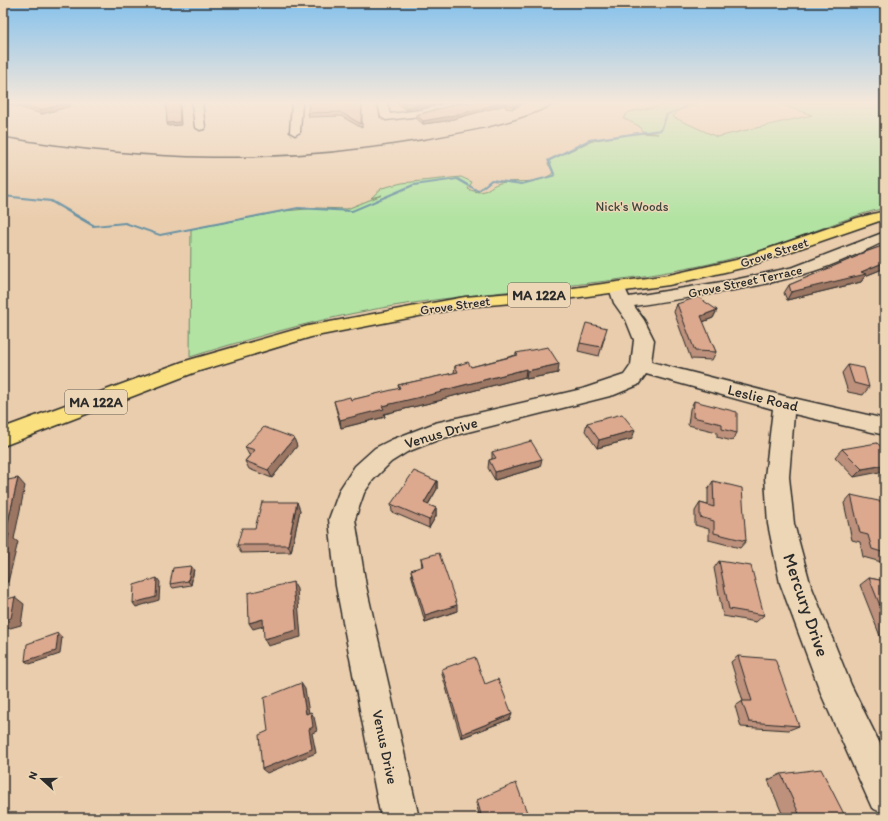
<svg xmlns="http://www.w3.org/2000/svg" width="888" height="821" viewBox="0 0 888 821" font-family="Itim,sans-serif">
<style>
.green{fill:#b2e3a3;stroke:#6e8767}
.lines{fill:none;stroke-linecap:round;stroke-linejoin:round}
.stream{fill:#6891a3;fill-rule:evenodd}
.minor-casing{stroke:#2b2b2b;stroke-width:3}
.major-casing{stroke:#2b2b2b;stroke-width:3}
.minor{fill:#edd6b5;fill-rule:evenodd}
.major{fill:#fbe080;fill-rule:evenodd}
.rail{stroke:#2b2b2b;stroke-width:1.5}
.wall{fill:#bd917b;stroke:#2b2b2b}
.shaded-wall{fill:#9a7664;stroke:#2b2b2b}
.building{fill:#dca98f;stroke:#2b2b2b}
.labels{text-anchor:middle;stroke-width:3;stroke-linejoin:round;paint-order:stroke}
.far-park-label{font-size:13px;fill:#3f473d;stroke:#edd6b5}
.far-street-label{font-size:13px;fill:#2b2b2b;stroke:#edd6b5}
.shield{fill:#edd6b5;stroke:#655e54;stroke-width:1}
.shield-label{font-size:14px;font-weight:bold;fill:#2b2b2b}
.street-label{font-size:15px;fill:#2b2b2b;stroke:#edd6b5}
.near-street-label{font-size:18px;fill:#2b2b2b;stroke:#edd6b5}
</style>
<rect width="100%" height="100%" fill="#eacdad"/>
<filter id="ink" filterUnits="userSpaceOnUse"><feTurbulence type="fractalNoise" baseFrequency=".025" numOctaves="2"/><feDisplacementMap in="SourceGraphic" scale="8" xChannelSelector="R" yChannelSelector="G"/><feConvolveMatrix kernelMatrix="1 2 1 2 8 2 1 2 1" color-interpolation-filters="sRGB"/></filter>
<g filter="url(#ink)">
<path class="green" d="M676,103H700L679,110L673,117L717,137L812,115L776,103H885V208C853,215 824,228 793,239C757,253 718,263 679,270C588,287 497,290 406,304C332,315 261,335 190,357L191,229L284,211L317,208L347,209L382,195L371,198L382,188L402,183L461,177L472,182L468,189C487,197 487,186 500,183C517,179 535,186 552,174L553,171L548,164L550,160L589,142L601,139L636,133L658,134L642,131L639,126L623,118L629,112Z"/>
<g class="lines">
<path class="stream" d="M693,103H695L668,115L662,131L591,141L550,161L556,176L522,185L492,181L478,192L457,180L414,186L352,212L298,209L160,236L125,224L93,227L50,202L3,197V195L52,200L95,225L125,222L160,234L298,207L352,210L413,184L458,178L478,190L491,179L522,183L553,175L547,160L589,139L660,129L666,114Z"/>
<defs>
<g id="minor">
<path d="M192,103H202L205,127L204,129L200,130L195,127Z"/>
<path d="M292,103H302L300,132L295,135L290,132Z"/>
<path d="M378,103H387L390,114L421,110L449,103H463L461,105L421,116L386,120L381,117Z"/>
<path d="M885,232V241C862,252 839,263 814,271C756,289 695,296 634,306L644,320L654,340L651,362L784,396L885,419V435L794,414L789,477L794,524L810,583L851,685L885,754V814L872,808L822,696L780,583L768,524L765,477L773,409L646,374L638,385L614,395L440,439L407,452L391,462L373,480L364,493L355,519L366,586L419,818H381L336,586L329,519L340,489L355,466L375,448L391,440L435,423L582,389L624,375L631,365L634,340L626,320L614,303L609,288L611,284L617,283L623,284L629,297L734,280L794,267Z"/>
</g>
<path id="major" d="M885,211V219L746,267L669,285L573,298L465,307L311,337L196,372L3,446V428L182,362L308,326L465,297L573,288L669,275L736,260L857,218Z"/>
</defs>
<use href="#minor" class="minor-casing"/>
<use href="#major" class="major-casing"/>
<use href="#minor" class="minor"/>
<use href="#major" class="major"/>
<path class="rail" d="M3,137C147,162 277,165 421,140C468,132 515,124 558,103"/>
</g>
<g class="wall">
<path d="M5,103H69L71,106L42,114Z"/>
<path d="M309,103H362V128L341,116L309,117L308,113Z"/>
<path d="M397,103H410V104L414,103H443L406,110Z"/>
<path d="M461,103H524L513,109L506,108L505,105L446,121L423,124L416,118V115Z"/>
<path d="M885,245V268L865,276L861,282L787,300L784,293L789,285L856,257L857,255Z"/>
<path d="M677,304L717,310L713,318L703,322L716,352L712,360L691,359L674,312Z"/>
<path d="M605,336L599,356L578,351L580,343Z"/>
<path d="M516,353L558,373L526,379L525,377L442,399V400L384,414L385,417L341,428L334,401L351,400L399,389L398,385L454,373L455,366L471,367L516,355Z"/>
<path d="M848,365L869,387L863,395L848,392L842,373Z"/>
<path d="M694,401L737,433L732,441L717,437V432L688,425L690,409Z"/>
<path d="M587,423L632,439L597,448L585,431Z"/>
<path d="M297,446L272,478L249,469L245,461L250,455H249L245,447Z"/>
<path d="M842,449L885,450L854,477L835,457Z"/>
<path d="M492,452L540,467L495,480L488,468L489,460L492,459Z"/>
<path d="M437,481V489L428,505L436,508V516L429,528L392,512L391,504Z"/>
<path d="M713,481L746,541L740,548L709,540V529L695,525V511L700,503L708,505V489Z"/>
<path d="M851,495L885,509V563L863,557L860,542L852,540L844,503Z"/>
<path d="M300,510L291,552L241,553L237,545L255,528Z"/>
<path d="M421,558L457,611L425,622L412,577L411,570L422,567Z"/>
<path d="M719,561L764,615L756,622L723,616L714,568Z"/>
<path d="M194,569L191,585L173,588L170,584Z"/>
<path d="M869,578L885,581V642L882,641L860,585Z"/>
<path d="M738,656L799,726L789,730L741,727L735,706L743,701L731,662Z"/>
<path d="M442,669L485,684L510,719L461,738L442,674Z"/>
<path d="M781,774L846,818H784L768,780Z"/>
<path d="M477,800L529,818H480L476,803Z"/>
</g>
<g class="shaded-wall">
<path d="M69,103L71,106L42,114L40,110Z"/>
<path d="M179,103H180L181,125L168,126L167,123Z"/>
<path d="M428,103H443L406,110V107Z"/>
<path d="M502,103H505V105L446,121L423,124V121Z"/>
<path d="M519,103H524L513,109V106Z"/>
<path d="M885,262V268L865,276L861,282L787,300L791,292L861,272Z"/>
<path d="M717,310L713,318L697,324L701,316Z"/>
<path d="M559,364L558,373L526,379L527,371Z"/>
<path d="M526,369L525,377L442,399V400L384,414L385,417L341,428L340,420L382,406Z"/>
<path d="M635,430L632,439L597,448L599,440Z"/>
<path d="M294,438L297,446L272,478L268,470Z"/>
<path d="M542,459L540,467L495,480V472Z"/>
<path d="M885,465V471L854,477L862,469Z"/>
<path d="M18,478L25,486L14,539L18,542L8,582L3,583V557L5,535Z"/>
<path d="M437,481V489L424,511V503Z"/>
<path d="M297,502L300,510L291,552L288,545Z"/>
<path d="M436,508V516L429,528V520Z"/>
<path d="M191,566L194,569L191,585L188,581Z"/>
<path d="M157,578L160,582L159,600L136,607L133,603Z"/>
<path d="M293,582L297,589L301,637L268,646L264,639Z"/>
<path d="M15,597L24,604L21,625L3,630V621Z"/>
<path d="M457,605V611L425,622V615Z"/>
<path d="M263,619L267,625L253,629L249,623Z"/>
<path d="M58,633L62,637L60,654L30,664L25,661Z"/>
<path d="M301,683L305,689L310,719L306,714Z"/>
<path d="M311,712L314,717L317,731L312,733L316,753L267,773L262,769L309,729Z"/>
<path d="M512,714L510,719L461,738L462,734Z"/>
<path d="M323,814L326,817V818H323Z"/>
</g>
<g class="building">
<path d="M16,103H68L40,110Z"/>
<path d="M166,103H179L180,122L167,123Z"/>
<path d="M309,103H362L361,124L340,112L308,113Z"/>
<path d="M401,103H410V104L414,103H428L406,107Z"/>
<path d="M461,103H502L446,117L423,121L416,115Z"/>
<path d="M505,103H519L513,106L506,105Z"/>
<path d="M885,245V262L861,272L866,274L791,292L789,285L858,256L857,255Z"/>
<path d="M698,297L717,310L701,316L716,352L695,351L677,304Z"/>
<path d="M586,323L607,328L601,347L580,343Z"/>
<path d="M548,347L559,364L527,371L526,369L441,391L442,392L382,406L384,409L340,420L334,401L350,397L351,400L400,388L398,385L458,372L455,366L468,362L471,367L518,355L516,353Z"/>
<path d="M848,365L864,368L869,387L854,383Z"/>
<path d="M694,401L737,412V433L722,429V424L693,417Z"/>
<path d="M622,414L635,430L599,440L587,423Z"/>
<path d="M264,427L294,438L268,470L245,461L255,450L245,447Z"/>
<path d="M531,441L542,459L495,472L489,460L496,458L492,452Z"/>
<path d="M877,443L885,450V465L862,469L842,449Z"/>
<path d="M414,471L437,481L424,503L436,508L429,520L391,504Z"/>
<path d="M18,478L5,535L9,534L3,557V481Z"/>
<path d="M713,481L742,488L746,541L714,533V521L700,517V503L714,507Z"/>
<path d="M851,495L883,502L885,509V553L872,549L868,535L860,533Z"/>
<path d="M262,502H297L288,545H237L242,528H255Z"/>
<path d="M439,553L457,605L425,615L411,570L423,566L421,558Z"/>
<path d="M719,561L751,566L764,615L729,609Z"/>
<path d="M191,566L188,581L170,584L173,568Z"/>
<path d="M157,578L156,597L133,603L134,585Z"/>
<path d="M869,578L885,581V618Z"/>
<path d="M293,582L297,630L264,639L263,619L249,623L248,593Z"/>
<path d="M15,597L11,618L3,621V600Z"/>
<path d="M58,633L56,651L25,661L27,644Z"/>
<path d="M738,656L775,659L799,726L749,722L742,701H752Z"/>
<path d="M475,657L485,684L498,679L512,714L462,734L442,669Z"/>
<path d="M301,683L306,714L311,712L313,727L309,729L312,749L262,769L259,735L268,731L264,698Z"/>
<path d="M821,769L846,818H801L781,774Z"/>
<path d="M516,783L529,818H482L477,800Z"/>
<path d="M323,814V818H314Z"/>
</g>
</g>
<linearGradient id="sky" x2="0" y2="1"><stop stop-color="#85c1ec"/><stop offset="0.47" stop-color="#f6e8da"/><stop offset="1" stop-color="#f6e8da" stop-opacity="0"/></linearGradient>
<rect width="888" height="218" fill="url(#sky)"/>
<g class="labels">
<g class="far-park-label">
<text x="632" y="211">Nick's Woods</text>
</g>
<g class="far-street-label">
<text transform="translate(774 252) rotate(-18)" y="5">Grove Street</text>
<text transform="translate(745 281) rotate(-12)" y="5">Grove Street Terrace</text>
<text transform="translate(455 305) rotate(-8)" y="5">Grove Street</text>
</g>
<g class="shield">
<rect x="508" y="283" width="62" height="24" rx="3"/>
<rect x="65" y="390" width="62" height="24" rx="3"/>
</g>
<g class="shield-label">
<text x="539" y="300">MA 122A</text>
<text x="96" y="407">MA 122A</text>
</g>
<g class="street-label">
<text transform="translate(763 398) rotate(14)" y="5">Leslie Road</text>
<text transform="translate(441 433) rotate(-17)" y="5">Venus Drive</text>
<text transform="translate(385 747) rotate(78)" y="5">Venus Drive</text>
</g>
<g class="near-street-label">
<text transform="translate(806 605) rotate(71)" y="6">Mercury Drive</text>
</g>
</g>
<rect width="888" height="821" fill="none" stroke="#edd6b5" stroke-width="16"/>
<rect x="8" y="8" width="872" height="805" fill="none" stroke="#2b2b2b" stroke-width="1.5" filter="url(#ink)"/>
<g transform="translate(42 779) rotate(291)" stroke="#edd6b5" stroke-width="3" paint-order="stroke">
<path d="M0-3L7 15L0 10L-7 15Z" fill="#2b2b2b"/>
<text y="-6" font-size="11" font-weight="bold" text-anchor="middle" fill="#2b2b2b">N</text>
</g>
</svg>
